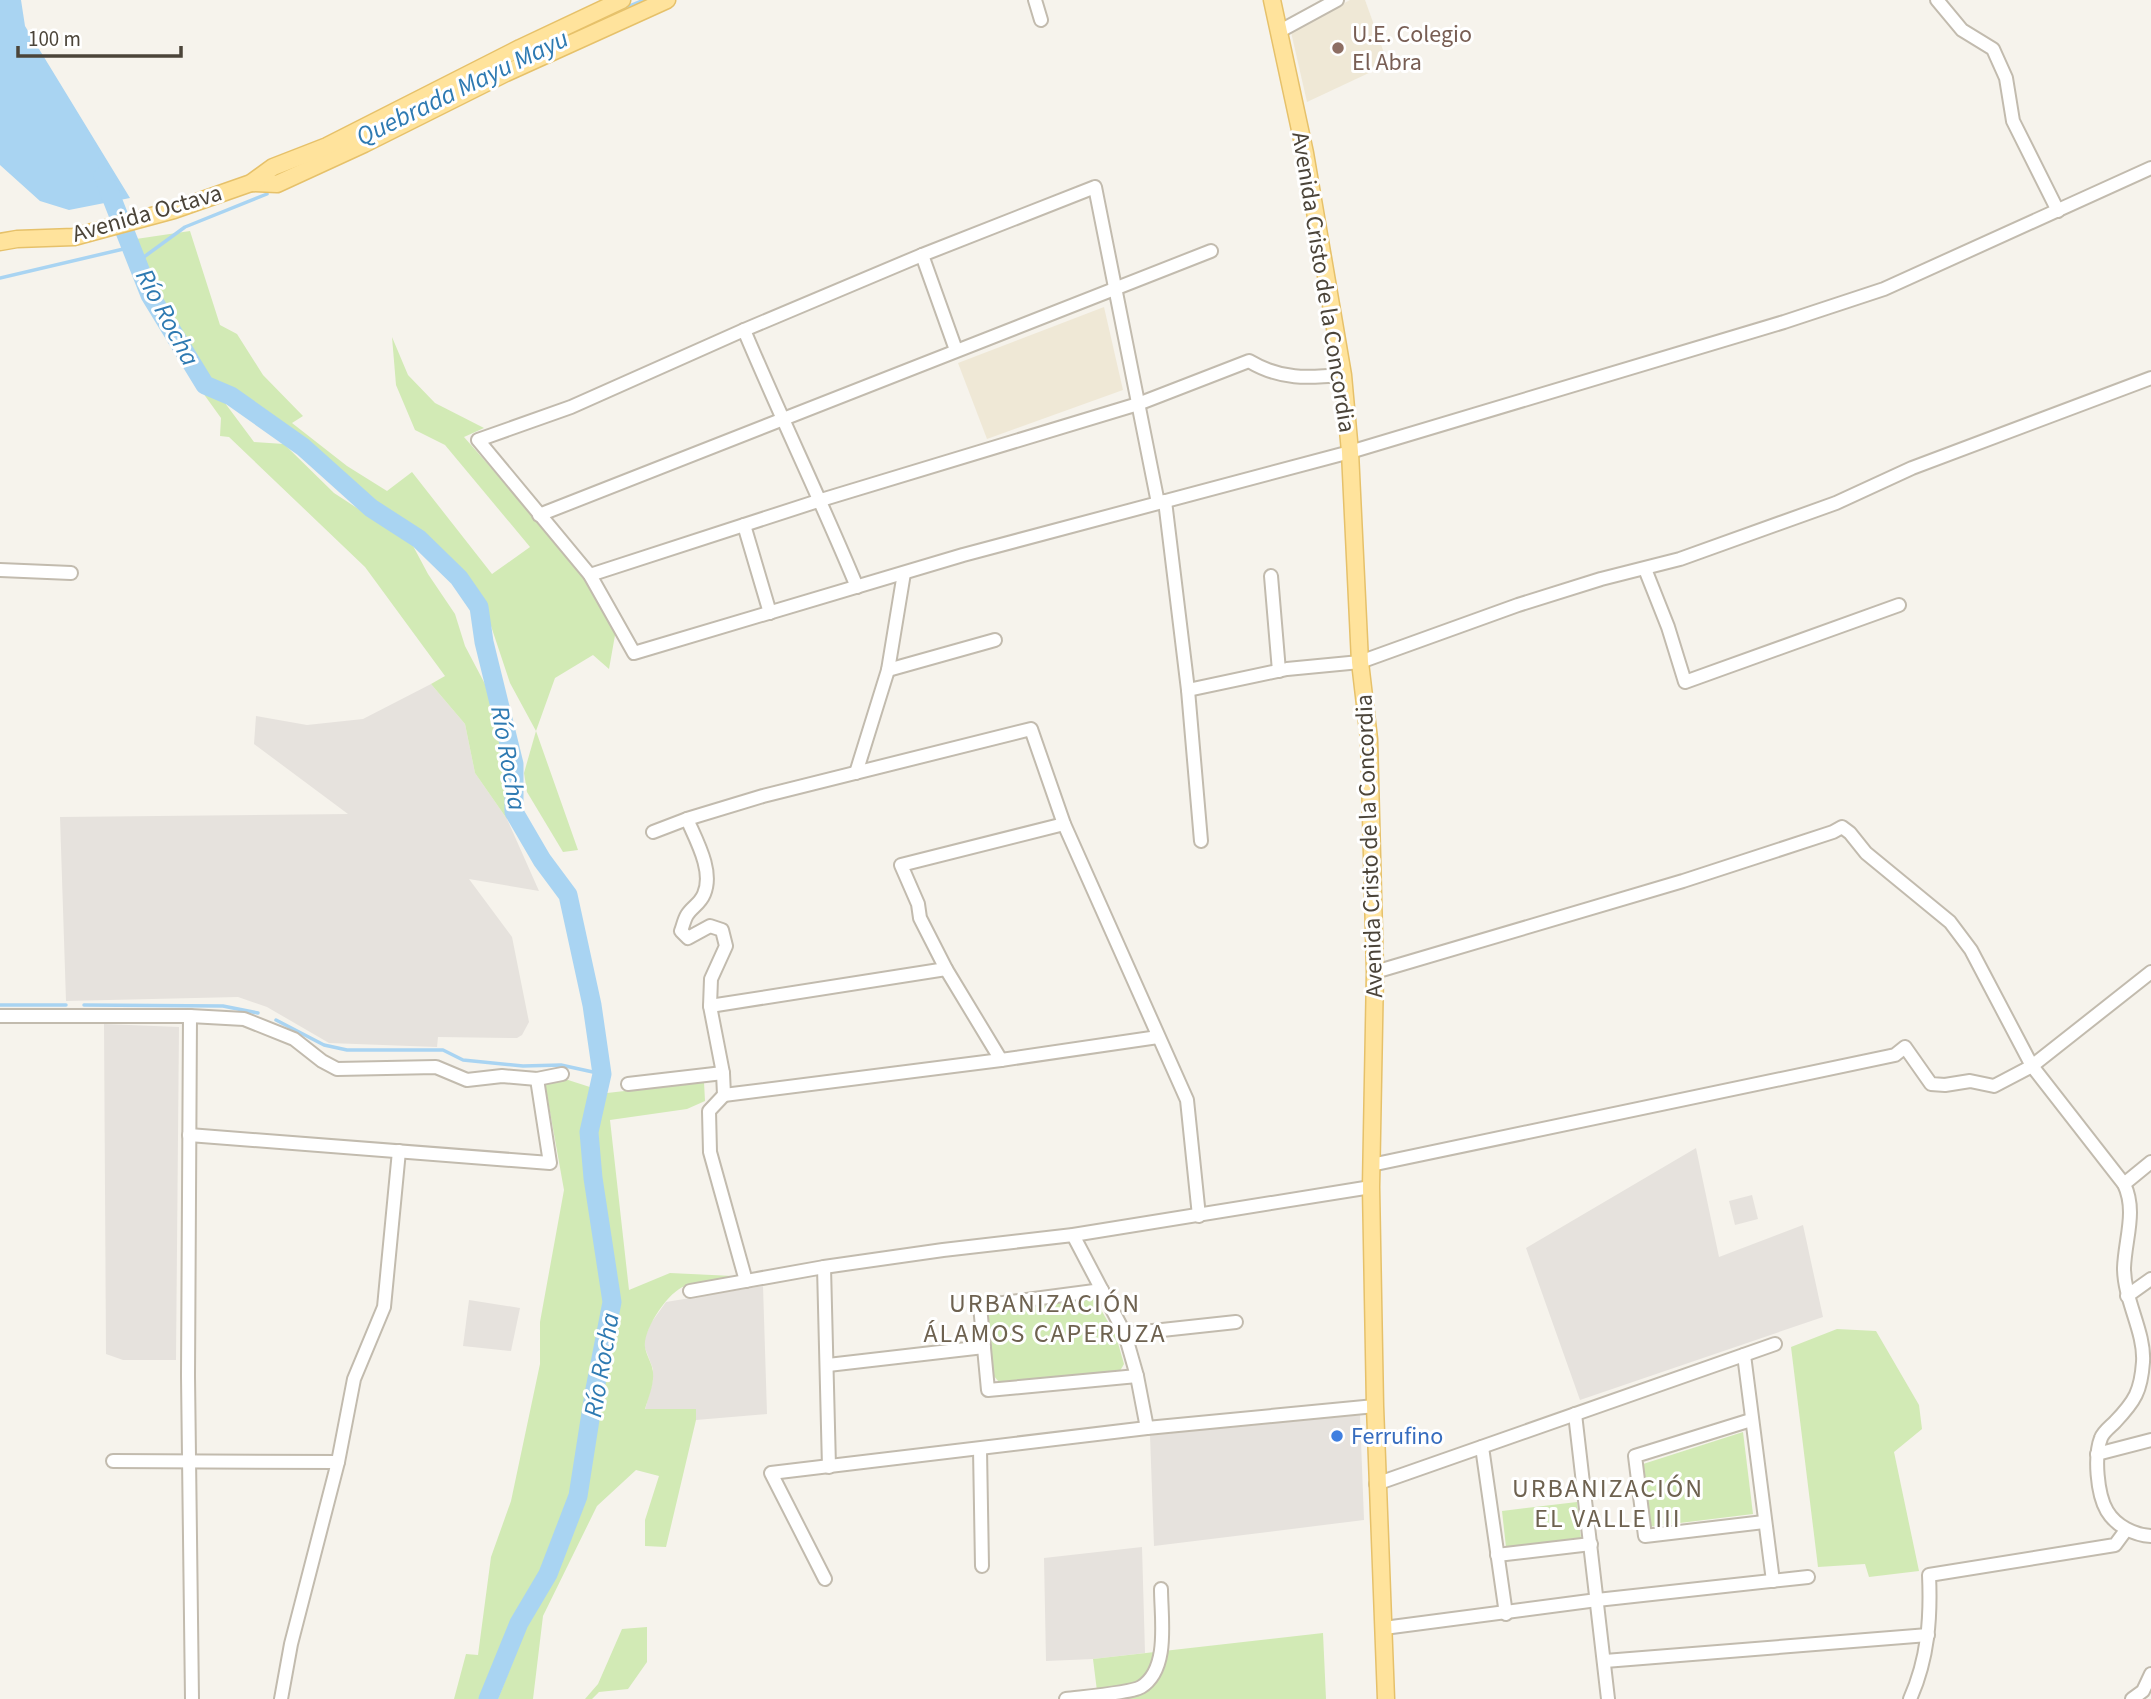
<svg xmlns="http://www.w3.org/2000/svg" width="2151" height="1699" viewBox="0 0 2151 1699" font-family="'Source Sans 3',sans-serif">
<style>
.industrial{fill:#e6e2dd}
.education{fill:#efe8d6}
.green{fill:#d2eab5}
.water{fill:#a9d4f2}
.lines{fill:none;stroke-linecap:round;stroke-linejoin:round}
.stream{stroke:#a9d4f2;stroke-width:3.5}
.river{stroke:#a9d4f2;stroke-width:19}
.minor-casing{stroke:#c2bbae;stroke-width:16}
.major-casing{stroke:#e6c16a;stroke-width:19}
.minor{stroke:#fff;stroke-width:12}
.major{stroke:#ffe39c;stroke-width:16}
.education-dot{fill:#8d6e63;stroke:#fff;stroke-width:2.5}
.shop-dot{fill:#3f7fe0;stroke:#fff;stroke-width:2.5}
.labels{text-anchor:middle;stroke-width:6;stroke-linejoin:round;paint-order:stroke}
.education-label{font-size:24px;fill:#785e54;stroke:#fff;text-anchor:start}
.street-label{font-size:24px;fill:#4b4439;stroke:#fff}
.shop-label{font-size:24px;fill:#366cbe;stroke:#fff;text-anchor:start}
.water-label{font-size:26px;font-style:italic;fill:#2e7ab2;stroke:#fff}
.neighbourhood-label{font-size:26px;letter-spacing:2px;fill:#6e6250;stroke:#fff}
</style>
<rect width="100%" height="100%" fill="#f6f3ec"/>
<g class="industrial">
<path d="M431,684L465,724L475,773L507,819L539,891L469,879L512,937L529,1022L522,1035L517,1038L438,1037L437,1047L329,1043L267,1007L238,997L66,1001L60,817L348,814L254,744L256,716L307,725L363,719Z"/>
<path d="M104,1024L179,1027L176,1360H123L106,1354Z"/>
<path d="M1696,1148L1719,1257L1803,1225L1823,1317L1580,1400L1526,1248Z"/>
<path d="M1752,1195L1758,1219L1735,1225L1729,1201Z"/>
<path d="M763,1286L767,1414L696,1420V1409L645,1410L653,1380V1369L645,1348V1337L651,1323L666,1302Z"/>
<path d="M469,1300L520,1308L511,1351L463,1346Z"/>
<path d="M1360,1415L1364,1520L1154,1546L1150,1435Z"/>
<path d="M1142,1547L1145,1653L1093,1659L1046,1661L1044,1558Z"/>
</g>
<g class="education">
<path d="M1350,0H1365L1388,64L1307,102L1291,32Z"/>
<path d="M1104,307L1123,390L987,439L958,363Z"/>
</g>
<g class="green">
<path d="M190,231L220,325L237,334L263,375L303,416L292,423L347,466L387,491L412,472L492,574L530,547L445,445L415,430L396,385L392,337L408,375L435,403L484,428L464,437L573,561L617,624L609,669L593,655L555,678L536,731L578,850L563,852L527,792L524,773L536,731L510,683L485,608L467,575L424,534L375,501L284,424L232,389L208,378L157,291L136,239Z"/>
<path d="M203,393L225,403L254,442L284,444L334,493L412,544L428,574L455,614L465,646L485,684L506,761L507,819L475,773L465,724L431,684L445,676L365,567L229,437L220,436L221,418Z"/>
<path d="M565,1079L593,1088L584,1136L606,1305L573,1492L545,1570L516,1614L482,1699H454L466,1654L478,1655L491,1557L511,1501L540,1364V1322L564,1190L545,1084Z"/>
<path d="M704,1082L705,1101L687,1109L610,1120L629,1290L670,1273L733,1276C717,1280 700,1281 685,1286C669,1291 643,1329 645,1347C646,1354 650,1360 652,1367C656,1380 649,1396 645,1409H696V1420L666,1547L645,1546V1520L659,1476L636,1470L597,1506L543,1616L533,1699H498L532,1613L553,1582L585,1500L619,1300L597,1157V1131L607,1093Z"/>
<path d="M1095,1299L1116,1336L1124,1364L1120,1371L999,1382L993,1375L986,1315L993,1309Z"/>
<path d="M1837,1329L1876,1331L1919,1405L1922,1429L1894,1452L1919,1571L1869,1577L1865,1564L1818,1567L1791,1347Z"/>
<path d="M1743,1432L1753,1514L1647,1527L1640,1465Z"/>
<path d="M1577,1502L1581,1538L1506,1547L1502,1511Z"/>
<path d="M647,1627V1662L628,1689L599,1692L592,1699H585L598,1684L622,1629Z"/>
<path d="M1323,1633L1326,1699H1098L1093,1659Z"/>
</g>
<path class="water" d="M0,0H21L25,26L130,198L69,210L40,201L0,165Z"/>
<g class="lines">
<g class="stream">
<path d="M610,14L644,0"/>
<path d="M280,174L288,170"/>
<path d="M137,262L185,227L267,194"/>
<path d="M0,278L132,247"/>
<path d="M0,1005H66"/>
<path d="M84,1005L223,1006L258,1013"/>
<path d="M276,1020L324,1045L347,1050H443L463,1060L523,1066L561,1065L602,1074"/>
</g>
<path class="river" d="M103,176L150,295L205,385L231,396L303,447L371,508L419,539L459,578L479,607L484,642L514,764V812L542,860L568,895L592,1005L602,1074L589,1132L593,1178L612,1302L594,1394L578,1496L548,1574L519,1623L488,1699"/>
<defs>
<g id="minor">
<path d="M1035,0L1041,20"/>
<path d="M1937,0L1962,30L1993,49L2006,78L2013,121L2058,211"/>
<path d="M1280,31L1337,0"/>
<path d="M922,255L956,350"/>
<path d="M744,330C780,416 821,500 857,587"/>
<path d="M1165,501L1188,690L1201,841"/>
<path d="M1158,503L1095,187L922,255L744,330L571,407L478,440L590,575L634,653L963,555L1350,452L1784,322L1884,289L2151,168"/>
<path d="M539,515L1211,251"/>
<path d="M744,525L770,613"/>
<path d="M1645,569L1668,627L1685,682L1899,605"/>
<path d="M0,570L71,573"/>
<path d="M590,575L821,500L1138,404L1249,361C1281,380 1307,378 1343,375"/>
<path d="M1271,576L1279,671"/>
<path d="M888,670L995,640"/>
<path d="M1188,690L1287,669L1360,662L1518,605L1601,579L1680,559L1836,503L1912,468L2151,378"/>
<path d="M856,773L888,670L904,573"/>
<path d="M687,819C696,840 714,871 704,894C700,904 692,907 687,915C684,920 683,926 681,931L688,938L710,926L722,930L726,946L711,979L710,1006L723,1073"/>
<path d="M653,832L687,819L763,796L1031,729L1064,824L1187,1100L1199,1216"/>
<path d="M1375,972L1683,881L1833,832L1842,827L1850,833L1866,853L1950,922L1971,950L2032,1066L2124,1184C2137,1211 2125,1239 2124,1268C2124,1300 2145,1332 2143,1362C2141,1391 2135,1401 2115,1422C2110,1427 2103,1432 2101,1438C2094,1456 2097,1494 2107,1511C2116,1526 2134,1535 2151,1536"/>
<path d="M710,1006L946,969"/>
<path d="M0,1016H190L244,1019L294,1039L322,1061L337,1069L436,1067L467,1080L502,1076L537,1079L562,1074"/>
<path d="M190,1016L188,1376L192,1699"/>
<path d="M1001,1060L946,969L920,918L918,904L901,865L1064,824"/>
<path d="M628,1084L723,1073L724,1095L1001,1060L1158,1037"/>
<path d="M724,1095L709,1111L710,1152L746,1281"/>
<path d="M189,1135L550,1163L537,1079"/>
<path d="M1371,1165L1895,1055L1905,1047L1931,1084L1945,1085L1970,1081L1994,1086L2032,1066L2151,972"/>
<path d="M2124,1184L2151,1162"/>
<path d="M1073,1235L1125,1334L1137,1376L1147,1428"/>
<path d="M824,1267L829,1467"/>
<path d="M1102,1290L980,1306L988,1390L1137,1376"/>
<path d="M690,1291L824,1267L943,1250L1073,1235L1371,1187"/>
<path d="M2127,1296L2151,1279"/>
<path d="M1125,1334L1236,1322"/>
<path d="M1744,1355L1773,1581"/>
<path d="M828,1365L984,1347"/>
<path d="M1575,1414L1608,1699"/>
<path d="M1751,1420L1635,1456L1645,1536L1764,1522"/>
<path d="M1482,1447L1506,1614"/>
<path d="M980,1449L982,1566"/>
<path d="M2097,1454L2151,1440"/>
<path d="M113,1461L338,1462"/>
<path d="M1376,1484L1775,1344"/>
<path d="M1497,1555L1591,1544"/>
<path d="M825,1579L771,1473L1147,1428L1375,1406"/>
<path d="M1384,1628L1597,1600L1808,1577"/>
<path d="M1605,1661L1928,1635"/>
<path d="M281,1699L291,1644L338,1462L354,1379L384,1307L399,1151"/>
<path d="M1066,1699C1081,1697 1131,1693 1141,1687C1170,1669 1161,1618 1161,1589"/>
<path d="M1910,1699C1928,1659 1931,1618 1929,1575L2115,1545L2126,1530"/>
<path d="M2132,1699L2143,1691L2151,1674"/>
</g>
<g id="major">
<path d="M1272,0L1305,153L1343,375L1350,452L1360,662L1369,739L1375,972L1371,1187L1375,1406L1386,1699"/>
<path d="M251,183L277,184L364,144L506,73L667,0"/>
<path d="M0,242L17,239L74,237L174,210L251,183L273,167L327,146L520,48L622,0"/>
</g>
</defs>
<use href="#minor" class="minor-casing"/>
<use href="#major" class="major-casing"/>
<use href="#minor" class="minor"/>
<use href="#major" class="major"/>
</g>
<circle class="education-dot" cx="1338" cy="48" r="7"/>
<circle class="shop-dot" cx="1337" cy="1436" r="7"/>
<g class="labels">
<g class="education-label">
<text x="1352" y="42">U.E. Colegio<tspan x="1352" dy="28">El Abra</tspan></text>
</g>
<g class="street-label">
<text transform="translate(147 213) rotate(-16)" y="8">Avenida Octava</text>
<text transform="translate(1324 282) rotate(81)" y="8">Avenida Cristo de la Concordia</text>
<text transform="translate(1369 846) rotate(-92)" y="8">Avenida Cristo de la Concordia</text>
</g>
<g class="shop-label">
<text x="1351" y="1444">Ferrufino</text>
</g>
<g class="water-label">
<text transform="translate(462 87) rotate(-26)" y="9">Quebrada Mayu Mayu</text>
<text transform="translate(168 317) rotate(62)" y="9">Río Rocha</text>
<text transform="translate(509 758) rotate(80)" y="9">Río Rocha</text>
<text transform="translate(601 1365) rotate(-80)" y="9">Río Rocha</text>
</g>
<g class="neighbourhood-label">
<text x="1045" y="1312">URBANIZACIÓN<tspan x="1045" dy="30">ÁLAMOS CAPERUZA</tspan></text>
<text x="1608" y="1497">URBANIZACIÓN<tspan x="1608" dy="30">EL VALLE III</tspan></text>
</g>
</g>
<path d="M18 46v10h163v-10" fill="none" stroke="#4b4439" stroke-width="3.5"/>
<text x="28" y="46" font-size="21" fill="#4b4439" stroke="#ffffff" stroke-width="5" paint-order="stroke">100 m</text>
</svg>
